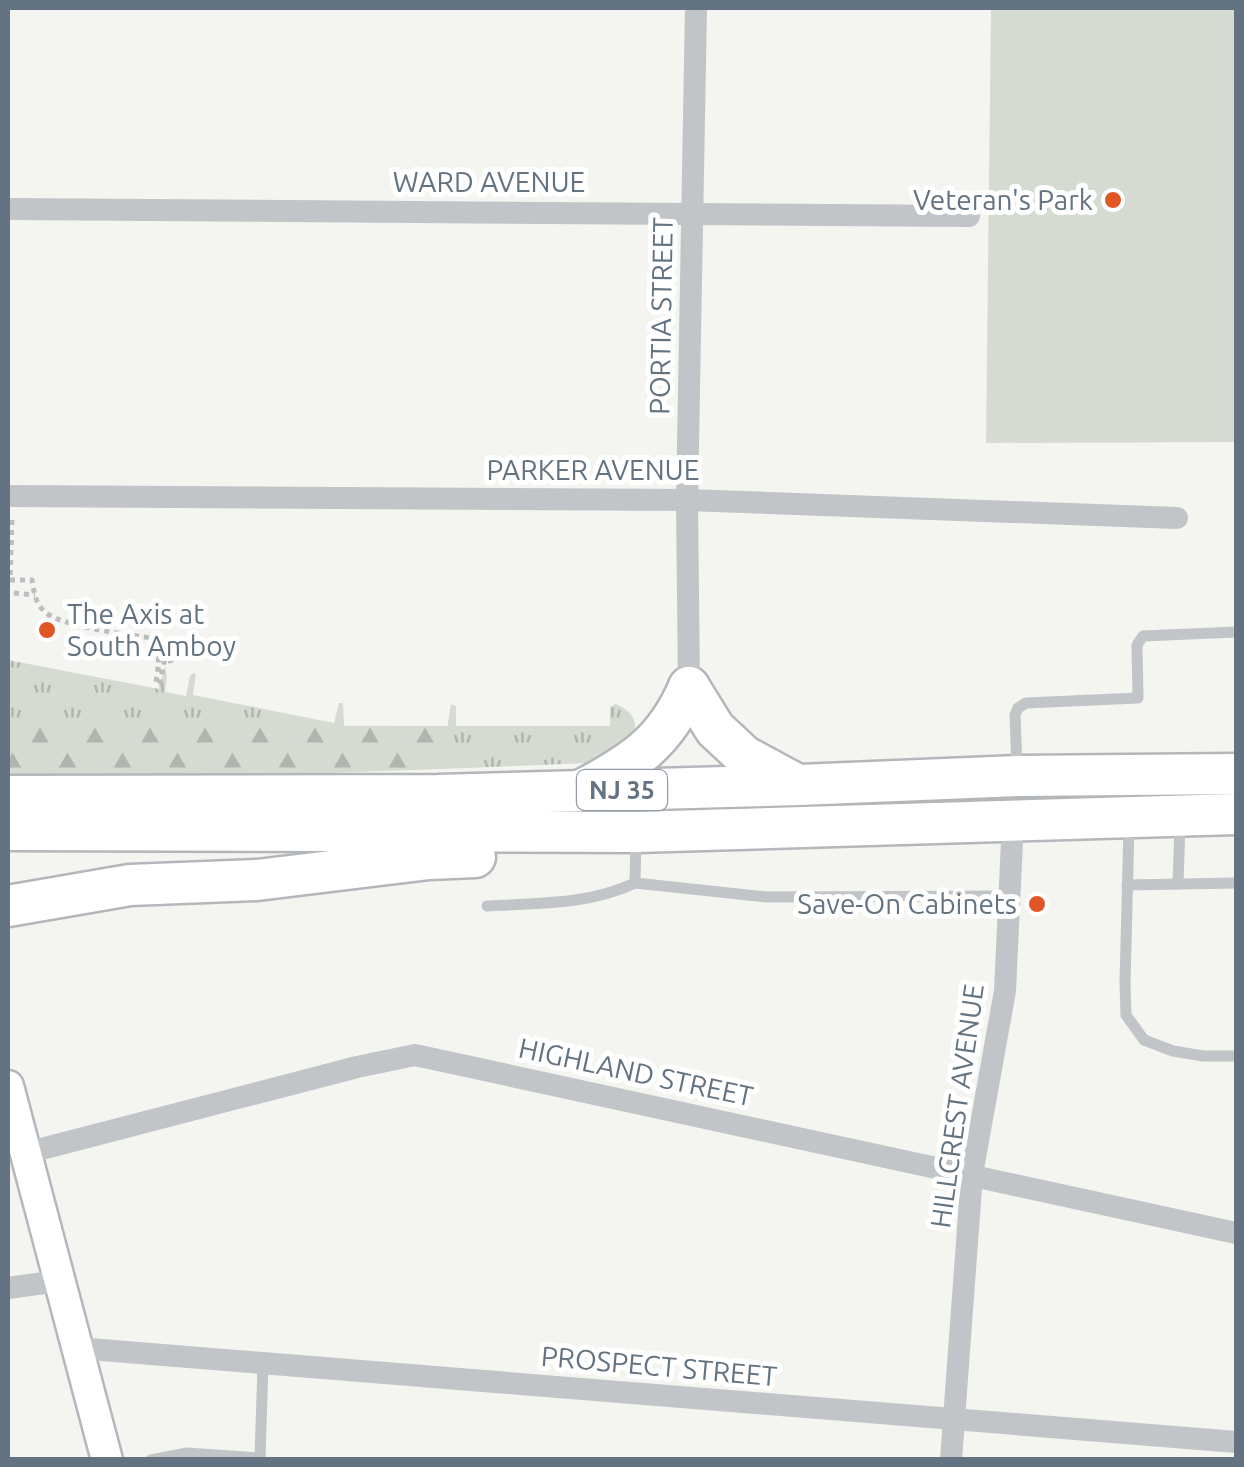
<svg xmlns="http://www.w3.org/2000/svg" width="1244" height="1467" viewBox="0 0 1244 1467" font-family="Ubuntu,sans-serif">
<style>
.grass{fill:url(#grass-tufts)}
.forest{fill:url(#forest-firs)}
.park{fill:#d5dbd1}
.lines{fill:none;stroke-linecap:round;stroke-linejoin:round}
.secondary-casing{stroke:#b4b8bc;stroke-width:35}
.highway-casing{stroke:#b4b7ba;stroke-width:45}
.path{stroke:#bbbdbf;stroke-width:5;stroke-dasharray:5 5;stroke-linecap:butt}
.lane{stroke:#c1c5c8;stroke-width:11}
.street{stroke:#c1c5c8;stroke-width:22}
.secondary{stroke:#fff;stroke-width:30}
.highway{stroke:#fff;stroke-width:40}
.poi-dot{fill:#e05624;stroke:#fff;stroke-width:4}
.labels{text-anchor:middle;stroke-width:10;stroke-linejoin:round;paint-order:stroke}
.shield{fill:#fff;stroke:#929da7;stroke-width:2.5}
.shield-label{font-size:25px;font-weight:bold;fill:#637381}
.street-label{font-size:28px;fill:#637381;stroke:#fff}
.poi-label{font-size:28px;fill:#637381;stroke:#fff;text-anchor:end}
</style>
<defs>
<pattern id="grass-tufts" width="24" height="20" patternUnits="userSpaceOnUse" patternTransform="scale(2.5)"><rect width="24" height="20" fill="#d5dbd1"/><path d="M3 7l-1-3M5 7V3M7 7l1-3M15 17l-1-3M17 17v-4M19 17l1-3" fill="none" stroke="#b0b6af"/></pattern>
<pattern id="forest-firs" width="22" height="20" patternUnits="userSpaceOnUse" patternTransform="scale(2.5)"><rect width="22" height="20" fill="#d5dbd1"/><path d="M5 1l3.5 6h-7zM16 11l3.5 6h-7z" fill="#b0b6af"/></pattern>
</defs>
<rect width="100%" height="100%" fill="#f4f4f0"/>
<g class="grass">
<path d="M8,660L159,689L165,666L167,677L165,692L186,696L190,676L193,673L196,674L193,695L334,723L339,703H343L344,726L8,725Z"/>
<path d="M451,704L456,706V726H610V707L616,704C632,711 638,720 634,736L591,763L441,769Z"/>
</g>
<path class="forest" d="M8,725L449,726L441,769L184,778H19L8,774Z"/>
<path class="park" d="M991,8H1236V442L986,443Z"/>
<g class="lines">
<defs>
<path id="secondary" d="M8,1086L107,1460"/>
<g id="highway">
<path d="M689,687L715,729L744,756L794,783"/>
<path d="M584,789C635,762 666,741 689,687"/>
<path d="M8,796L438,795L799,785L1018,776L1236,774"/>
<path d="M8,830L636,832L1236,814"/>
<path d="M8,906L130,885L257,880L429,859L475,857"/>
</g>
</defs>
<use href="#secondary" class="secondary-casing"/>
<use href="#highway" class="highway-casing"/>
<g class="path">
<path d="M12,520L10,580H32C34,591 35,602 43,610C57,627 133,635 158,639L165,645L171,663"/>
<path d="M14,593L35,595"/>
<path d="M156,660H159L156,683L160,684L166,652"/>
<path d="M159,660L162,641"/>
</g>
<g class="lane">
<path d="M1017,768L1015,715L1018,708L1026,703L1138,698L1137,645L1143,636L1236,632"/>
<path d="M1129,826L1125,983L1126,1015L1144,1040L1173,1051L1203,1056H1236"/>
<path d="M636,837L635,883L767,897L1009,896"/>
<path d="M1178,884L1180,824"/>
<path d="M1127,885L1236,883"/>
<path d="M487,906C538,903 588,905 635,883"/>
<path d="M151,1460L187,1453L260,1458L263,1365"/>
</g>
<g class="street">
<path d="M8,209L969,216"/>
<path d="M8,496L687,500L1177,518"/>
<path d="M689,687L687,500L696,8"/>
<path d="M26,1153L357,1067L415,1055L1236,1233"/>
<path d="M8,1288L59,1281"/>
<path d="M77,1348L1236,1442"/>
<path d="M951,1460L972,1174L1005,991L1013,820"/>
</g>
<use href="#secondary" class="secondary"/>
<use href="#highway" class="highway"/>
</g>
<g class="poi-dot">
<circle cx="1113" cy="200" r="10"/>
<circle cx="47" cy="630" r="10"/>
<circle cx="1037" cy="904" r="10"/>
</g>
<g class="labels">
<rect class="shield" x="577" y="770" width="90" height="40" rx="8"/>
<g class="shield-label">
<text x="622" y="799">NJ 35</text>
</g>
<g class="street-label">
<text x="489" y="192">WARD AVENUE</text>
<text transform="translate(661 316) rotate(-89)" y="10">PORTIA STREET</text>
<text x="593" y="480">PARKER AVENUE</text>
<text transform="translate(636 1072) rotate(12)" y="10">HIGHLAND STREET</text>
<text transform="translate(957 1106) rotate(-82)" y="10">HILLCREST AVENUE</text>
<text transform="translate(659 1366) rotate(5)" y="10">PROSPECT STREET</text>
</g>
<g class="poi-label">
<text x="1093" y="210">Veteran's Park</text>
<text x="67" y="624" text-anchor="start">The Axis at<tspan x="67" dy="32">South Amboy</tspan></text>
<text x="1017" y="914">Save-On Cabinets</text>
</g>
</g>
<rect width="1244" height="1467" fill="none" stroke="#637381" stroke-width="20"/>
</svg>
